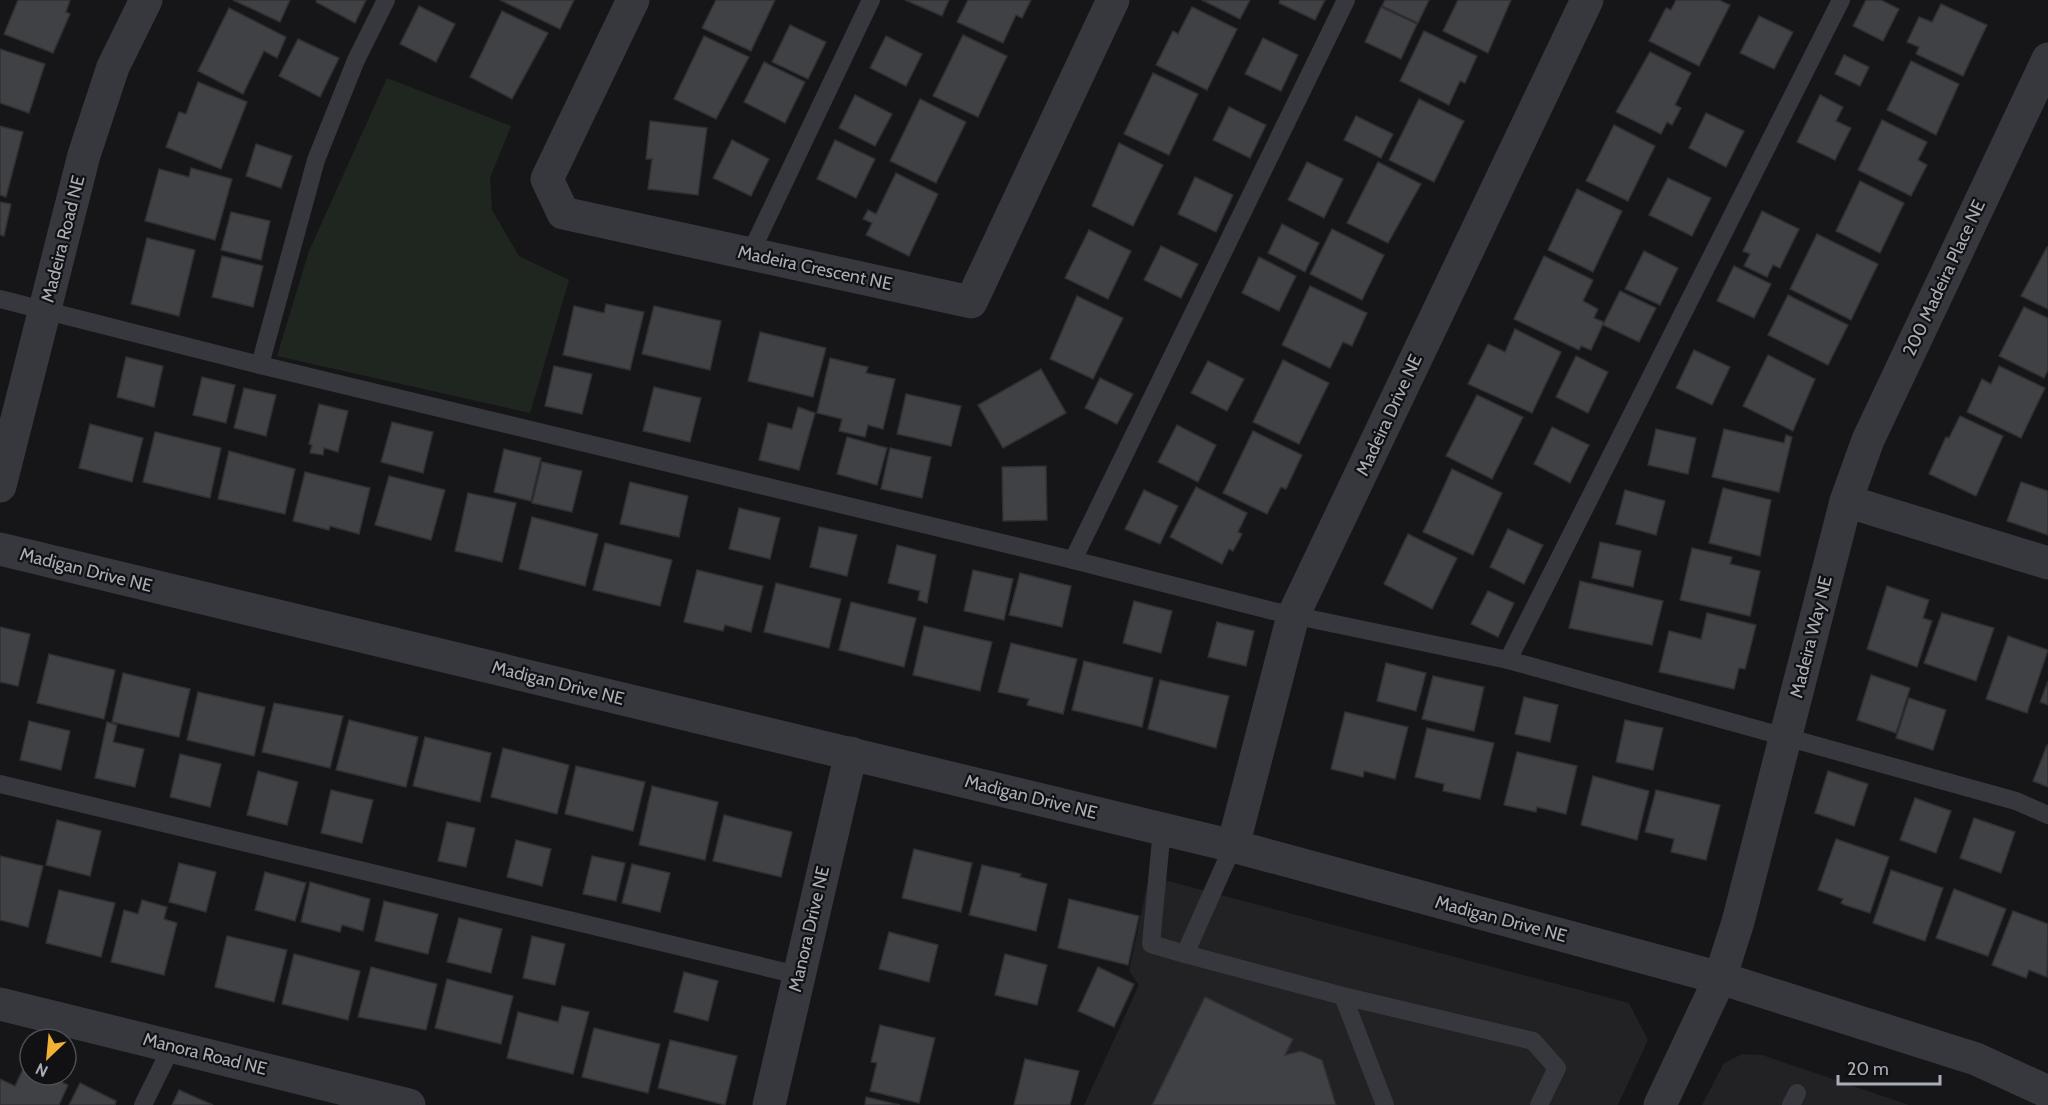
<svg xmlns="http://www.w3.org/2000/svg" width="2048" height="1105" viewBox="0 0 2048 1105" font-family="Cabin,sans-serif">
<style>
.built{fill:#222225}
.green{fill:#1e261f}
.building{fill:#404145;stroke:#303034;stroke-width:1.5}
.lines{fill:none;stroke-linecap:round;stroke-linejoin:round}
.service{stroke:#37383d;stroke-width:18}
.minor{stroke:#37383d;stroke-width:33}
.tertiary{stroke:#37383d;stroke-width:33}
.labels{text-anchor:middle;stroke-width:4.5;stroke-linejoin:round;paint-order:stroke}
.street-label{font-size:18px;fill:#a8adb8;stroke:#111113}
</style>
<rect width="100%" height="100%" fill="#161618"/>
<g class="built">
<path d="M1149,876L1629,1003L1648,1040L1618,1105H1084L1139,985L1129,971Z"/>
<path d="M1742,1054L1762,1055L1909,1105H1702L1724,1063Z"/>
</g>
<path class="green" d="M387,78L511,126L490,178L492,210L519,256L569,280L530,413L277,356L309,251Z"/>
<g class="building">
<path d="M18,0H70L66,12L70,14L53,53L4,34Z"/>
<path d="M233,0H290L280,22Z"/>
<path d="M317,0H366L355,23L316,2Z"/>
<path d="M500,0H574L560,29Z"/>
<path d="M716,0H775L751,51L702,28Z"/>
<path d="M905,0H949L942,16Z"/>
<path d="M968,0H1031L1022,18L1016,15L1003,43L957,22Z"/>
<path d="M1202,0H1250L1240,19Z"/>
<path d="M1280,0H1325L1315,20L1279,3Z"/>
<path d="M1385,0H1429L1418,23L1382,6Z"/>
<path d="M1458,0H1511L1488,53L1443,31Z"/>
<path d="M1676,0H1719L1730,5L1699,66L1649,41L1666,8L1671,10Z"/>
<path d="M1866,0H1881L1899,9L1883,41L1853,26Z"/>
<path d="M1941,4L1987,25L1963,76L1916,54L1919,47L1907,42L1919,17L1932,22Z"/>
<path d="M419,6L455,24L436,62L400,44Z"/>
<path d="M1192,7L1237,29L1207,90L1156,65L1173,31L1178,34Z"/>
<path d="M1381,7L1417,24L1401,59L1365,42Z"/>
<path d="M229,8L286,37L277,58L264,51L243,94L198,71Z"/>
<path d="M502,11L548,33L512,99L470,77Z"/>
<path d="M1759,16L1793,32L1774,69L1740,53Z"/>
<path d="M790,25L826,42L808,79L772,62Z"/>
<path d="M1424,31L1477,56L1465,83L1460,81L1449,105L1400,81Z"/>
<path d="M963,35L1007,56L978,117L933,96Z"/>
<path d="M704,36L749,57L716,119L674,99Z"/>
<path d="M886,36L922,54L906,86L870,68Z"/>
<path d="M1263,38L1298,55L1281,91L1245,74Z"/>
<path d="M298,39L339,58L320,97L279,76Z"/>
<path d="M0,49L45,64L29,113L0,103Z"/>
<path d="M1650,52L1691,73L1675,105L1681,108L1672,125L1667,122L1661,134L1616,112Z"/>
<path d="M1844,55L1869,67L1860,86L1835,74Z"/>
<path d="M1911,61L1959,84L1936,135L1887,110Z"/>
<path d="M764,62L805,82L785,123L744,102Z"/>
<path d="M1153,73L1198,94L1169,155L1124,134Z"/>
<path d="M198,82L247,102L221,169L166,147L179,112L186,114Z"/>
<path d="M855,95L892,114L875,146L839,128Z"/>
<path d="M1820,95L1843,107L1836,121L1851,128L1835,160L1797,142Z"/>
<path d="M920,99L966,122L936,183L890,161Z"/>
<path d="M1419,99L1464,121L1434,182L1389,160Z"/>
<path d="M1229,107L1266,125L1250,158L1213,140Z"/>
<path d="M1706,113L1744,131L1726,167L1689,148Z"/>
<path d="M1356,116L1393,134L1381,158L1344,140Z"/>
<path d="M1882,120L1927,142L1918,160L1927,165L1911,196L1858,170Z"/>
<path d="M650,121L707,128L698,195L648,189L652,159H646Z"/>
<path d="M1614,125L1655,146L1628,201L1586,181Z"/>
<path d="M0,126L23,132L6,197L0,195Z"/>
<path d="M732,140L769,159L751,196L713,178Z"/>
<path d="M835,140L875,159L856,198L817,179Z"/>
<path d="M1119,143L1163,165L1133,226L1092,206Z"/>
<path d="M256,144L292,156L281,188L246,176Z"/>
<path d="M1307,162L1343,179L1324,218L1288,200Z"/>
<path d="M1378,162L1421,184L1388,243L1347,223Z"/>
<path d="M191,168L232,179L215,240L145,221L159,169L189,177Z"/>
<path d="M896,173L938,194L909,256L866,235L872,223L863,219L868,210L876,214Z"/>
<path d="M1195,177L1233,195L1216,232L1178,214Z"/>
<path d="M1668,178L1711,198L1692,236L1649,215Z"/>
<path d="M1860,181L1904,203L1880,253L1836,231Z"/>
<path d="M1577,189L1622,211L1593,272L1548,250Z"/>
<path d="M0,202L11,204L4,236L0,235Z"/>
<path d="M1762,211L1799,229L1780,268L1773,265L1767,277L1744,266L1750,254L1743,251Z"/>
<path d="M231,212L270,221L261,260L221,250Z"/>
<path d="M1282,224L1319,243L1305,272L1268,253Z"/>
<path d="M1332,229L1384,255L1362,300L1310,274Z"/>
<path d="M1089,230L1131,251L1108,299L1065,278Z"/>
<path d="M1817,234L1878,264L1851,320L1790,289Z"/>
<path d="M147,238L195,250L179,316L131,304Z"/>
<path d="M1161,246L1198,264L1181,298L1144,280Z"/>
<path d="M2047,247H2048V309L2021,296Z"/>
<path d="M1644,251L1678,268L1660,305L1625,289Z"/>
<path d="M222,256L263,266L253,307L212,297Z"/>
<path d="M1544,256L1593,280L1583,301L1598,309L1594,318L1604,322L1591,350L1581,346L1579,350L1514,319Z"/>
<path d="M1259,257L1296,276L1279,311L1242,293Z"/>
<path d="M1734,266L1771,284L1754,318L1717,301Z"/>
<path d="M1310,286L1367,313L1352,346L1343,342L1330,368L1282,345Z"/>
<path d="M1620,291L1656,308L1639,342L1603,325Z"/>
<path d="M1788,295L1848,325L1828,365L1768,335Z"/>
<path d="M1077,296L1123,318L1093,379L1050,359Z"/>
<path d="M606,304L644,312L630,370L563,355L574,306L604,313Z"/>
<path d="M654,306L721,321L710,370L642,354Z"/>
<path d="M2024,307L2048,318V370L2044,378L1999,356Z"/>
<path d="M1515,329L1561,352L1532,413L1468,384L1488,344L1505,352Z"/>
<path d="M760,332L826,348L813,397L748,381Z"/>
<path d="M1694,350L1730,367L1712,405L1676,388Z"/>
<path d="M1768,355L1815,379L1793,431L1743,406Z"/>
<path d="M1576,356L1608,372L1588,413L1556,397Z"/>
<path d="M126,357L163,366L154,407L117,397Z"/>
<path d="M830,358L868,367L866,373L895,379L883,429L868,425L865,437L839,431L842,419L817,413Z"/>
<path d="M1283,360L1329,383L1299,444L1253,422Z"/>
<path d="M1208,361L1244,379L1227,411L1191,393Z"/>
<path d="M554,366L592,374L582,414L545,406Z"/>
<path d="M1999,366L2045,388L2021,438L1967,412L1982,379L1991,384Z"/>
<path d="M1041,369L1066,413L1003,448L978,405Z"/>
<path d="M202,377L235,385L226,423L193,415Z"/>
<path d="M1100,378L1133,394L1117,424L1085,408Z"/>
<path d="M654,387L701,398L690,442L643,431Z"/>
<path d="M244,388L276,395L266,436L234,428Z"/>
<path d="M906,394L961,406L951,446L897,434Z"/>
<path d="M1477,395L1523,417L1492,479L1446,456Z"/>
<path d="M319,404L348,411L338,452L324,448L323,455L310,453L312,445L309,444Z"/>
<path d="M798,407L815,413L799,470L759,460L768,423L792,429Z"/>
<path d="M1960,416L2003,436L1976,496L1929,474L1946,437L1949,438Z"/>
<path d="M392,422L433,432L423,473L381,462Z"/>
<path d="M90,424L143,438L132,482L79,468Z"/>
<path d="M1177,425L1216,445L1198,482L1158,462Z"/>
<path d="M1552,427L1589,445L1570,483L1534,464Z"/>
<path d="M1656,429L1696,438L1688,474L1648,465Z"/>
<path d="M1724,429L1784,443L1786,435L1792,437L1779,492L1712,477Z"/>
<path d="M1253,431L1302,455L1286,489L1281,487L1267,514L1223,493Z"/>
<path d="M155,432L221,448L210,498L143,482Z"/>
<path d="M847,437L887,448L877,485L837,474Z"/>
<path d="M890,448L931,457L922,498L881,489Z"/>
<path d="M504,449L541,458L531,501L494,492Z"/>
<path d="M229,451L295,469L285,514L218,499Z"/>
<path d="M542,462L582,471L572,512L532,503Z"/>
<path d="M1046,466L1047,520L1003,521L1002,467Z"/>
<path d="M1452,469L1502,493L1473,555L1423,532Z"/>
<path d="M305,472L370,488L359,534L330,526L329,530L293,521Z"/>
<path d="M389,476L445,490L431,540L375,525Z"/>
<path d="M630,482L688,496L679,537L620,524Z"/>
<path d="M2021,482L2048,491V535L2007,521Z"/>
<path d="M1196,487L1247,513L1238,532L1242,534L1233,551L1229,549L1222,564L1170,537Z"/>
<path d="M1723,488L1771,500L1760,556L1709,543Z"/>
<path d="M1144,490L1178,506L1160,544L1125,529Z"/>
<path d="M1625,490L1665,501L1656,535L1616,524Z"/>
<path d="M468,493L516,503L502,562L455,551Z"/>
<path d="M739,508L780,518L770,559L729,549Z"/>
<path d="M532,517L598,534L585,586L519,569Z"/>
<path d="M819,527L857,535L847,576L810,567Z"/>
<path d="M1508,529L1543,545L1524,584L1490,567Z"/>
<path d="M1408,534L1457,558L1432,609L1384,584Z"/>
<path d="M1600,542L1641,551L1633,587L1592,578Z"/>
<path d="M605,543L672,560L660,606L593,590Z"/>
<path d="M897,545L936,555L927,603L918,600L920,591L888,583Z"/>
<path d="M1692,548L1732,557L1730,564L1760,571L1750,616L1680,600Z"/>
<path d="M697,570L763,586L751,632L725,625L723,631L684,622Z"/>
<path d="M973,570L1013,579L1004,620L964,611Z"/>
<path d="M1020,573L1071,586L1062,627L1009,615Z"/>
<path d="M1580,581L1663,601L1652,645L1569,628Z"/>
<path d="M776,583L841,599L829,648L764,632Z"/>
<path d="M1887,586L1929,600L1923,618L1932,621L1917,667L1867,649Z"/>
<path d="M1488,591L1514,603L1498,637L1471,624Z"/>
<path d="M1134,601L1172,611L1161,653L1123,643Z"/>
<path d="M851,602L916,618L904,667L839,650Z"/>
<path d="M1707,613L1756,625L1745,669L1739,668L1734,689L1659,672L1669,631L1701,639Z"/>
<path d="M1942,613L1994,628L1976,681L1924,663Z"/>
<path d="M1217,622L1254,631L1246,666L1208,657Z"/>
<path d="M924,626L992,642L980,691L913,675Z"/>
<path d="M0,627L30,634L18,686L0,682Z"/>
<path d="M2008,636L2048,650L2027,713L1986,699Z"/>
<path d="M1011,643L1077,659L1063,714L1027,705L1029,699L998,692Z"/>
<path d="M49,654L115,670L104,719L37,703Z"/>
<path d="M1084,661L1153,678L1142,727L1072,710Z"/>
<path d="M1386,663L1426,673L1416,711L1377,701Z"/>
<path d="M123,673L190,689L179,737L112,722Z"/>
<path d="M1871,675L1910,688L1896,733L1857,720Z"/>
<path d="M1433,676L1484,687L1474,731L1422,719Z"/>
<path d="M1160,680L1229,696L1216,748L1148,729Z"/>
<path d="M2048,681V705L2040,702Z"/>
<path d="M198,692L265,707L254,756L187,740Z"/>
<path d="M1524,697L1558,705L1550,742L1515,734Z"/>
<path d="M1909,698L1946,710L1933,750L1896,738Z"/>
<path d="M274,703L343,716L330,768L262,752Z"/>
<path d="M1345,712L1408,727L1395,779L1364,771L1363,777L1331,769Z"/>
<path d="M349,720L418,737L406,787L336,770Z"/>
<path d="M1625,720L1663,728L1653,770L1616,762Z"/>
<path d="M29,721L70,731L61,770L20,760Z"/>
<path d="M107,722L117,725L113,742L144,749L135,787L95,778Z"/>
<path d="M1427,728L1494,743L1480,799L1443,791L1444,784L1415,777Z"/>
<path d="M425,737L491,753L480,802L413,786Z"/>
<path d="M2047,745L2048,746V787L2033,781Z"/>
<path d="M503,748L569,765L557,814L491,797Z"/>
<path d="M1517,752L1577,766L1566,814L1537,807L1536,812L1504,805Z"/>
<path d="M180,754L221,764L210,807L170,797Z"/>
<path d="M576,766L645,782L633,831L565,814Z"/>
<path d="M258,771L298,782L287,825L247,815Z"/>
<path d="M1828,771L1868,784L1854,826L1815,813Z"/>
<path d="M1593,776L1649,791L1637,840L1581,825Z"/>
<path d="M652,786L718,802L705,860L639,845Z"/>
<path d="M331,790L373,800L362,843L321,833Z"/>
<path d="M1656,790L1720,805L1706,860L1671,852L1674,839L1645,832Z"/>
<path d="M1915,798L1951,811L1936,853L1900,840Z"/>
<path d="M724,815L792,832L781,877L713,861Z"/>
<path d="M1974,818L2015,832L2001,873L1960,858Z"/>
<path d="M57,820L101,831L90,876L46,865Z"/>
<path d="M447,822L475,828L466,867L438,861Z"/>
<path d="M1836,839L1889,857L1870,913L1845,905L1841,903L1843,899L1818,890Z"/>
<path d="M516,840L551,849L542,886L507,877Z"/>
<path d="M914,849L972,863L961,912L902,898Z"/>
<path d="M0,856L43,866L28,927L0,920Z"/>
<path d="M592,856L625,863L616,901L583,894Z"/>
<path d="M179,863L216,872L206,912L169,902Z"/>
<path d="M632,864L670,873L660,912L622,903Z"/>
<path d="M982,865L1021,874L1020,877L1047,884L1036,931L969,915Z"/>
<path d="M1891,870L1943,888L1925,941L1873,923Z"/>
<path d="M265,872L306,883L295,921L255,910Z"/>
<path d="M310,882L370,899L363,931L342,925L340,932L301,922Z"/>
<path d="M1954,889L2006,909L1988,956L1936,938Z"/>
<path d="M59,890L115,903L101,957L46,943Z"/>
<path d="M1069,899L1139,916L1128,965L1058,948Z"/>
<path d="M142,900L167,907L164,919L177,923L164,975L111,962L124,910L138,914Z"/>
<path d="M384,901L438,914L428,954L375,941Z"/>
<path d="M2013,911L2048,924L2047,977L2029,970L2026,978L1992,965Z"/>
<path d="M459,918L502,929L491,973L447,962Z"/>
<path d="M889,932L938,945L929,982L879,969Z"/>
<path d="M227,936L287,950L274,1002L215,987Z"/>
<path d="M532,936L565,944L555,985L523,978Z"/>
<path d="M294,954L360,971L348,1020L282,1004Z"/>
<path d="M1005,954L1047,965L1037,1005L995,995Z"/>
<path d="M371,967L437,984L426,1030L358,1017Z"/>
<path d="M1098,967L1134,984L1114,1027L1078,1011Z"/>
<path d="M684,972L718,981L708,1021L674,1012Z"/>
<path d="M447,979L513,996L501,1044L435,1028Z"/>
<path d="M1205,997L1293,1039L1285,1055L1301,1051L1322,1060L1336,1105H1152Z"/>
<path d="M562,1006L589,1012L573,1074L507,1058L518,1012L558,1022Z"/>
<path d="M880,1025L935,1038L919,1103L870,1091L877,1063L871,1062Z"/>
<path d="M594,1028L660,1044L648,1093L582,1077Z"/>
<path d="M670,1040L737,1056L725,1105L658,1088Z"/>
<path d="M1025,1059L1079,1071L1070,1105H1014Z"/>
<path d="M25,1065L30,1067V1075H47L68,1085L59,1105H0V1079L15,1086Z"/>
<path d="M80,1083L116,1101L115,1105H69Z"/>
<path d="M179,1090L213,1105H172Z"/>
<path d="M866,1097L900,1105H865Z"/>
</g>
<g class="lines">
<g class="service">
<path d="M750,254L871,0"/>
<path d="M0,299L260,365L1073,560L1273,611L1508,660L2016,801L2048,815"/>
<path d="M260,365L316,160L356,60L386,0"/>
<path d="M1073,560L1346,0"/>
<path d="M1508,660L1841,0"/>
<path d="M0,784L798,975"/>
<path d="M1162,829L1151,944L1185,954"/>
<path d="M1233,846L1185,954L1343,996L1533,1041L1557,1068L1539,1105"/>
<path d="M1343,996L1385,1105"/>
<path d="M143,1105L172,1046"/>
<path d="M1791,1105L1797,1093"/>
</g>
<g class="minor">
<path d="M633,0L547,179L563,213L971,302L1113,0"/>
<path d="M0,486L84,155L113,67L146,0"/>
<path d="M1846,501L1868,440L2048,59"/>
<path d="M1233,846L1293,616L1587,0"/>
<path d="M0,1004L409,1105"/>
<path d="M769,1105L851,753"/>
<path d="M1660,1105L1720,978L1738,922L1846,501L2048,563"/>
</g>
<path class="tertiary" d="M0,549L1233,846L1720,978L1976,1059L2048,1092"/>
</g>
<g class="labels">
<g class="street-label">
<text transform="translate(63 239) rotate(-76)" y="6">Madeira Road NE</text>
<text transform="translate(815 268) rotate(12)" y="6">Madeira Crescent NE</text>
<text transform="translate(1944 278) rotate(-65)" y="6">200 Madeira Place NE</text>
<text transform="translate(1389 415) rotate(-65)" y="6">Madeira Drive NE</text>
<text transform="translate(86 570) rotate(14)" y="6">Madigan Drive NE</text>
<text transform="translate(1811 637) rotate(-76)" y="6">Madeira Way NE</text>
<text transform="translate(558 683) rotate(14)" y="6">Madigan Drive NE</text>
<text transform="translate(1031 797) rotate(14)" y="6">Madigan Drive NE</text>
<text transform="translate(1501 919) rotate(15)" y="6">Madigan Drive NE</text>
<text transform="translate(809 929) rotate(-77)" y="6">Manora Drive NE</text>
<text transform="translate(205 1054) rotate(14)" y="6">Manora Road NE</text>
</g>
</g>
<g transform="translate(48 1057) rotate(206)"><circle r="28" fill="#111113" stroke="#4d4f55" stroke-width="1.5"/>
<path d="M0-4.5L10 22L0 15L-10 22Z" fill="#f2b134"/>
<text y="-9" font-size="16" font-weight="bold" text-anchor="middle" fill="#a8adb8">N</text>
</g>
<path d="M1838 1075v9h102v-9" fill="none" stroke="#a8adb8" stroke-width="3"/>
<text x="1847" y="1075" font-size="18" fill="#a8adb8" stroke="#111113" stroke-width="4.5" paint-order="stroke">20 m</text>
</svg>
